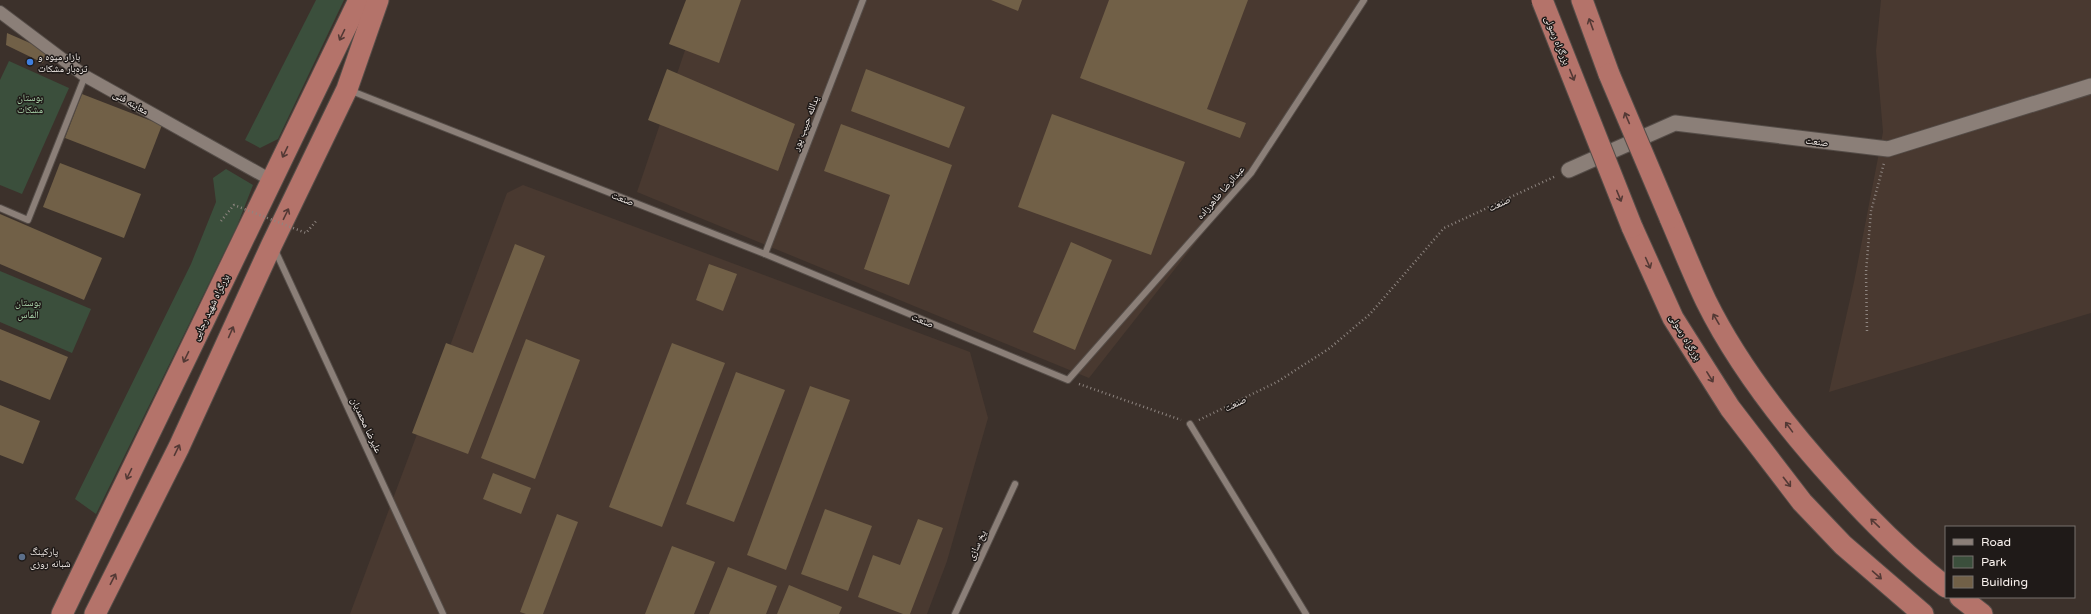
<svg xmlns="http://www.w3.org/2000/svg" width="2091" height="614" viewBox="0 0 2091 614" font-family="'Varela Round','Noto Naskh Arabic',sans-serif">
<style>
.built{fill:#493930}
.green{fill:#3b4f3c}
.building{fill:#716047}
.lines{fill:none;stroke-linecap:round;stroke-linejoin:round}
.service-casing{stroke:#554d48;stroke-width:8}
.minor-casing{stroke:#554d48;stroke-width:14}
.tertiary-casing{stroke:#554d48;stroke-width:17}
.trunk-casing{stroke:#554d48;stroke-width:23}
.path{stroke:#8f8681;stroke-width:2.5;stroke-dasharray:1 3;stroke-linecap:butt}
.service{stroke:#8b7f78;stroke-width:6}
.minor{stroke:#8b7f78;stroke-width:12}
.tertiary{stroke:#8b7f78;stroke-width:15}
.trunk{stroke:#b4736a;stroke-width:21}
.trunk-bridge-casing{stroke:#554d48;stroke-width:23;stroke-linecap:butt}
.path-bridge{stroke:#8f8681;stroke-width:2.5;stroke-dasharray:1 3;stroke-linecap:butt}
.trunk-bridge{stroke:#b4736a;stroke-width:21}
.oneway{stroke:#533935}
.shop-dot{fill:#3f7fe0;stroke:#1f1a18;stroke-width:1.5}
.service-dot{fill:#5c6f8a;stroke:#1f1a18;stroke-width:1.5}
.labels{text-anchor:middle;stroke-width:3;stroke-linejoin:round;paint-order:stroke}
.street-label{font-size:10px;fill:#f8f1ed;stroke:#1f1a18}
.poi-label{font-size:10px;fill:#f8f1ed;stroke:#1f1a18;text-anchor:start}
.park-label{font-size:10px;fill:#add8ae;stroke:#1f1a18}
</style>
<rect width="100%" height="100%" fill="#3c312b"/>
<g class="built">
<path d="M702,0H1364L1245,180L1089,378L637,192Z"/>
<path d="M1881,0H2091V313L1829,392L1854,282L1883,132L1876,51Z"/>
<path d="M523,185L970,352L988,418L947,561L927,614H350L507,193Z"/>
</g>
<g class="green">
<path d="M316,0H344L278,139L260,148L245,140Z"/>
<path d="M9,61L69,88L22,194L0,185V80Z"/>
<path d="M226,169L253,185L237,226L96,514L75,499L191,264L216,202L213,178Z"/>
<path d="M0,271L91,309L72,353L0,322Z"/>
</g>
<g class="building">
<path d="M686,0H741L719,63L669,44Z"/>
<path d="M991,0H1022L1018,11Z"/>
<path d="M1109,0H1248L1207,109L1246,123L1240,138L1080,78Z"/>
<path d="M7,33L46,50L43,63L6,45Z"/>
<path d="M667,69L795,124L778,171L648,120Z"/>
<path d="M866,69L965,107L949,148L851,111Z"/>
<path d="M82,94L162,125L145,169L65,138Z"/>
<path d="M1052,114L1185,162L1151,255L1018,207Z"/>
<path d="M841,124L952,165L909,285L864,269L890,195L824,171Z"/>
<path d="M60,163L141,194L124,238L43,207Z"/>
<path d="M0,214L102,258L84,300L0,264Z"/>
<path d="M1071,242L1112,260L1075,350L1033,332Z"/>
<path d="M515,244L545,256L468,454L412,433L446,343L473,353Z"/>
<path d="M709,264L737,274L723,311L696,300Z"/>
<path d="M0,329L68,357L50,400L0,380Z"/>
<path d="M526,339L580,360L535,479L481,458Z"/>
<path d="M672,343L725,363L662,527L609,507Z"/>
<path d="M736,372L785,390L734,522L686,504Z"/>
<path d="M810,386L850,400L786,570L747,555Z"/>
<path d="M0,405L40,421L23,464L0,455Z"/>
<path d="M493,473L531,488L521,514L483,499Z"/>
<path d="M825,509L872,526L848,591L801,574Z"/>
<path d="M557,514L578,522L543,614H526L520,612Z"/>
<path d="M918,519L943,528L910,614H903L858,597L873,555L900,565Z"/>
<path d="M672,546L715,562L694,614H645Z"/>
<path d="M728,567L777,586L766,614H709Z"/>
<path d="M789,585L842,607L839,614H777Z"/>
</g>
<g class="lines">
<defs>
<g id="service">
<path d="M349,90L765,254L1068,380L1251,173L1364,0"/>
<path d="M0,208L28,220L85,76"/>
<path d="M275,250L443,614"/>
<path d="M765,254L863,0"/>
<path d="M1190,424L1306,614"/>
<path d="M955,614L1015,484"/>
</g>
<path id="minor" d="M0,12L85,76L271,180"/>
<path id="tertiary" d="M1569,170L1675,123L1888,149L2091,86"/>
<g id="trunk">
<path d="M1582,0L1609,74"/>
<path d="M1670,218C1682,246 1693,274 1706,301C1739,368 1787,428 1836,482C1870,520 1906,556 1946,587"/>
<path d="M1632,227L1673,318L1730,408L1802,502L1843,545L1923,614"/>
<path d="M1960,597L1982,614"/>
<path d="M62,614L359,0"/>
<path d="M95,614L179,447L272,244L347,89L378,0"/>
</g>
</defs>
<use href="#service" class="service-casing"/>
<use href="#minor" class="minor-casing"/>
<use href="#tertiary" class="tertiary-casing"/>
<use href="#trunk" class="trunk-casing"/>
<g class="path">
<path d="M1867,331L1866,272L1871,211L1884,163"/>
<path d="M1079,384L1181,420"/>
<path d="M1199,420L1277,382L1330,348L1370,314L1444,228L1556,176"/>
</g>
<use href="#service" class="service"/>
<use href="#minor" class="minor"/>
<use href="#tertiary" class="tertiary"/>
<use href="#trunk" class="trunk"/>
<defs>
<g id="trunk-bridge">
<path d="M1542,0L1632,227"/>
<path d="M1609,74L1670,218"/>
</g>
</defs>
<use href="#trunk-bridge" class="trunk-bridge-casing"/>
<path class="path-bridge" d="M221,221L234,205L306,233L317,220"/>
<use href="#trunk-bridge" class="trunk-bridge"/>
</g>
<defs><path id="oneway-shaft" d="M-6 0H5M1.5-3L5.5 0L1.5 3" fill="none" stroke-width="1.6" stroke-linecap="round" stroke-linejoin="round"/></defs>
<g class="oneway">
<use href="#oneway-shaft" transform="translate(1591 24) rotate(-110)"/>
<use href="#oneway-shaft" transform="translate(342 35) rotate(116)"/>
<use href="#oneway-shaft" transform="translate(1572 75) rotate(68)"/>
<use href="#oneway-shaft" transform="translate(1627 118) rotate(-113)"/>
<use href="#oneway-shaft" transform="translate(285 152) rotate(116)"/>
<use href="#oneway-shaft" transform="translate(1619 196) rotate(68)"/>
<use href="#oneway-shaft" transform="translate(286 214) rotate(-64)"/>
<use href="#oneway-shaft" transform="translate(1648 263) rotate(66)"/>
<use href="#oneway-shaft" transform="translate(1716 319) rotate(-120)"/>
<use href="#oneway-shaft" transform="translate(231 332) rotate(-66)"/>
<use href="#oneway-shaft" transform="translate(186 357) rotate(116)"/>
<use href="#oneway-shaft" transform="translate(1710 377) rotate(58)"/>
<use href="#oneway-shaft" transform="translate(1789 427) rotate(-126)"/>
<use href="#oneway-shaft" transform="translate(177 450) rotate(-64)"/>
<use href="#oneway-shaft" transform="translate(129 474) rotate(116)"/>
<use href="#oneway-shaft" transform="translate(1787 482) rotate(52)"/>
<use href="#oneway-shaft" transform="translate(1875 523) rotate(-136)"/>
<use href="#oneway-shaft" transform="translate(1877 575) rotate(41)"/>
<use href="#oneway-shaft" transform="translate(113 579) rotate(-63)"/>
</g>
<circle class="shop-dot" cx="30" cy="62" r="4"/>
<circle class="service-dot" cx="22" cy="557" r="4"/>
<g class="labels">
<g class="street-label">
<text transform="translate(1558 40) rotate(68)" y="4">بزرگراه رسولی</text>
<text transform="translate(131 102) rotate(29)" y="4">معاینه فنی</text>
<text transform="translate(805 123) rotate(-69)" y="4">یدالله حبیب پور</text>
<text transform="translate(1817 141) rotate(7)" y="4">صنعت</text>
<text transform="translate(1220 192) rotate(-49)" y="4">عبدالرضا طاهرزاده</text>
<text transform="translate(623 198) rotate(22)" y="4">صنعت</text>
<text transform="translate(1499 203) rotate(-25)" y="4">صنعت</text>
<text transform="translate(210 307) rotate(-64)" y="4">بزرگراه شهید رجایی</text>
<text transform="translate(923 320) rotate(23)" y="4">صنعت</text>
<text transform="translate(1686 337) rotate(59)" y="4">بزرگراه رسولی</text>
<text transform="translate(1235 403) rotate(-26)" y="4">صنعت</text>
<text transform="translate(367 425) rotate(65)" y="4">علیرضا محمدیان</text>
<text transform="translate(976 545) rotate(-65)" y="4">یخ سازی</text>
</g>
<g class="poi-label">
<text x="38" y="60">بازار میوه و<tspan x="38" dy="12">تره‌بار مشکات</tspan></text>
<text x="30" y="555">پارکینگ<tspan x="30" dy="12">شبانه روزی</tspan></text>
</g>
<g class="park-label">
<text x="30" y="101">بوستان<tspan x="30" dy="12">مشکات</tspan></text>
<text x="28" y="306">بوستان<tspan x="28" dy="12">الماس</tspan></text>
</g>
</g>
<rect x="1945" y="526" width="130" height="72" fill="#1f1a18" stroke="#76706d"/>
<rect x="1953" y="539" width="20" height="6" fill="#8b7f78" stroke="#76706d"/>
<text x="1981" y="546" font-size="12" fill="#f8f1ed">Road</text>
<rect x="1953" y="556" width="20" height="12" fill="#3b4f3c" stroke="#76706d"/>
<text x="1981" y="566" font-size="12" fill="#f8f1ed">Park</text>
<rect x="1953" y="576" width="20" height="12" fill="#716047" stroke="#76706d"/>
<text x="1981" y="586" font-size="12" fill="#f8f1ed">Building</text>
</svg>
